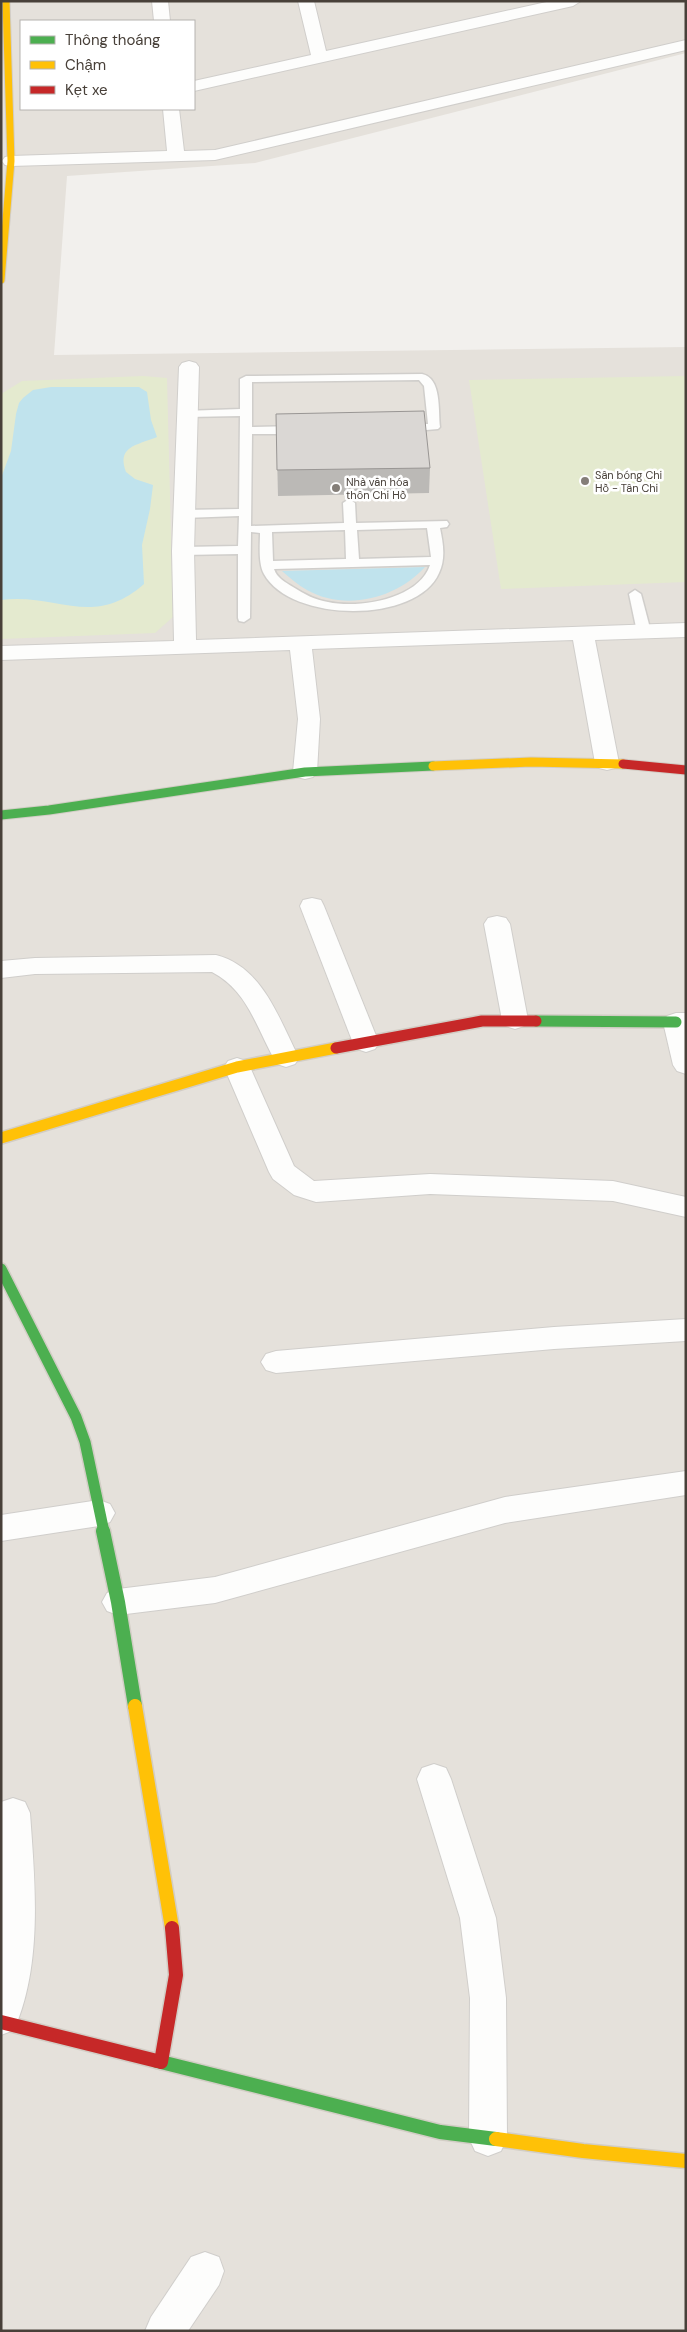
<svg xmlns="http://www.w3.org/2000/svg" width="687" height="2332" viewBox="0 0 687 2332" font-family="'DM Sans',sans-serif">
<style>
.residential{fill:#e5e1db;fill-rule:evenodd}
.green{fill:#e4eacf}
.water{fill:#c0e3ed}
.lines{fill:none;stroke-linecap:round;stroke-linejoin:round}
.lane-casing{stroke:#d0cecb;stroke-width:3}
.street-casing{stroke:#d0cecb;stroke-width:2}
.fast-far2-casing{stroke:#d2cdc5;stroke-width:11}
.fast-far1-casing{stroke:#d2cdc5;stroke-width:14}
.fast-casing{stroke:#d2cdc5;stroke-width:17}
.slow-far3-casing{stroke:#d2cdc5;stroke-width:9}
.slow-far2-casing{stroke:#d2cdc5;stroke-width:11}
.slow-far1-casing{stroke:#d2cdc5;stroke-width:14}
.slow-casing{stroke:#d2cdc5;stroke-width:17}
.jam-far2-casing{stroke:#d2cdc5;stroke-width:11}
.jam-far1-casing{stroke:#d2cdc5;stroke-width:14}
.jam-casing{stroke:#d2cdc5;stroke-width:17}
.lane{fill:#fdfdfc;fill-rule:evenodd}
.street{fill:#fdfdfc;fill-rule:evenodd}
.fast-far2{stroke:#4caf50;stroke-width:9}
.fast-far1{stroke:#4caf50;stroke-width:11}
.fast{stroke:#4caf50;stroke-width:14}
.slow-far3{stroke:#ffc107;stroke-width:7}
.slow-far2{stroke:#ffc107;stroke-width:9}
.slow-far1{stroke:#ffc107;stroke-width:11}
.slow{stroke:#ffc107;stroke-width:14}
.jam-far2{stroke:#c62828;stroke-width:9}
.jam-far1{stroke:#c62828;stroke-width:11}
.jam{stroke:#c62828;stroke-width:14}
.wall{fill:#bbb9b6}
.building{fill:#dad7d4;stroke:#999694}
.poi-dot{fill:#847e78;stroke:#fff;stroke-width:2}
.labels{text-anchor:middle;stroke-width:5;stroke-linejoin:round;paint-order:stroke}
.far-poi-label{font-size:11px;fill:#484039;stroke:#fff;text-anchor:start}
</style>
<rect width="100%" height="100%" fill="#f2f0ed"/>
<path class="residential" d="M1,1H686V53L255,163L67,176L54,355L686,347V2331H1ZM21,21H194V109H21Z"/>
<g class="green">
<path d="M143,376L167,378L173,617L155,633L1,639V394L22,381Z"/>
<path d="M686,376V582L501,589L469,380Z"/>
</g>
<g class="water">
<path d="M51,387H139L147,392L151,420L157,437C138,445 116,446 126,472L135,479L153,485L150,509L142,545L144,584C93,629 58,593 1,600V478L11,451L16,414L19,403L23,398L33,390Z"/>
<path d="M425,567C397,598 346,612 307,590C298,585 290,578 282,571Z"/>
</g>
<g class="lines">
<defs>
<g id="lane">
<path d="M422,374C442,378 438,411 440,427L438,429L403,432L397,428L403,424H428L424,386L419,380L252,382V427L296,426L302,430L296,434H252L251,526L344,523L343,503L349,499L355,503L356,523L447,521L449,524L447,527L440,528C443,543 446,558 439,573C417,624 291,623 264,574C258,563 260,545 260,533L251,532L250,618L244,622L239,621L238,618V554L183,555L177,551L183,547L238,546L239,516L184,518L178,514L184,510L239,509L240,416L188,417L182,413L184,411L240,409V379L246,376ZM427,528L431,557L359,559L357,530ZM345,530L346,559L273,561L272,532ZM430,565C419,599 359,609 328,602C315,600 304,594 293,587C285,582 277,578 274,569Z"/>
<path d="M635,590L641,594L651,632L649,635L644,636L637,632L629,594Z"/>
</g>
<g id="street">
<path d="M152,1H168L170,21H154Z"/>
<path d="M298,1H314L326,51L551,1H581L573,6L194,91V81L311,55Z"/>
<path d="M686,40V50L215,160L11,166L5,165L2,161L5,157L11,156L167,151L163,109H179L184,151L215,150Z"/>
<path d="M189,361L196,363L199,367L194,551L196,640L686,623V637L595,640L619,763L615,768L607,770L599,768L595,763L573,640L312,649L320,719L317,772L313,777L305,779L297,777L293,772L298,719L290,650L1,660V646L174,641L172,551L179,367L182,363Z"/>
<path d="M312,898L321,900L324,906L379,1043L375,1049L366,1052L357,1049L353,1043L300,906L303,900Z"/>
<path d="M497,916L506,918L510,924L528,1020L524,1026L515,1029L506,1026L502,1020L484,924L488,918Z"/>
<path d="M216,955C263,967 279,1019 299,1058L295,1064L286,1067L277,1064C257,1031 249,991 212,972L35,974L1,978V961L35,958Z"/>
<path d="M676,1013H686V1074L677,1071L673,1065L663,1022L667,1016Z"/>
<path d="M237,1058L246,1061L250,1067L294,1166L314,1181L430,1174L613,1181L686,1197V1217L613,1201L430,1194L316,1202L294,1195L273,1179L269,1172L224,1067L228,1061Z"/>
<path d="M686,1319V1341L554,1349L276,1373L266,1370L261,1362L266,1354L276,1351L554,1327Z"/>
<path d="M686,1471V1495L505,1523L215,1603L118,1615L107,1611L102,1602L107,1593L118,1589L215,1577L505,1497Z"/>
<path d="M99,1500L110,1504L115,1513L110,1522L99,1526L1,1541V1515Z"/>
<path d="M434,1764L446,1768L451,1779L496,1918L506,1998L507,2138L501,2151L488,2156L475,2151L469,2138L470,1998L460,1918L417,1779L422,1768Z"/>
<path d="M13,1798L25,1802L30,1813C35,1883 43,1964 14,2030L1,2035V1802Z"/>
<path d="M205,2252L219,2257L224,2271L219,2285L188,2331H145L151,2317L191,2257Z"/>
</g>
<path id="fast-far2" d="M1,815L49,810L305,772L433,766"/>
<g id="fast-far1">
<path d="M536,1021L676,1022"/>
<path d="M1,1269L76,1417L85,1442L104,1532"/>
</g>
<g id="fast">
<path d="M103,1531L118,1602L135,1706"/>
<path d="M157,2061L440,2132L496,2139"/>
</g>
<path id="slow-far3" d="M1,280L11,161L6,1"/>
<path id="slow-far2" d="M433,766L531,762L623,764"/>
<path id="slow-far1" d="M1,1138L237,1067L336,1048"/>
<g id="slow">
<path d="M135,1706L172,1928"/>
<path d="M496,2139L583,2151L686,2161"/>
</g>
<path id="jam-far2" d="M623,764L686,770"/>
<path id="jam-far1" d="M336,1048L482,1021H536"/>
<g id="jam">
<path d="M1,2022L157,2061"/>
<path d="M161,2062L176,1975L172,1928"/>
</g>
</defs>
<use href="#lane" class="lane-casing"/>
<use href="#street" class="street-casing"/>
<use href="#fast-far2" class="fast-far2-casing"/>
<use href="#fast-far1" class="fast-far1-casing"/>
<use href="#fast" class="fast-casing"/>
<use href="#slow-far3" class="slow-far3-casing"/>
<use href="#slow-far2" class="slow-far2-casing"/>
<use href="#slow-far1" class="slow-far1-casing"/>
<use href="#slow" class="slow-casing"/>
<use href="#jam-far2" class="jam-far2-casing"/>
<use href="#jam-far1" class="jam-far1-casing"/>
<use href="#jam" class="jam-casing"/>
<use href="#lane" class="lane"/>
<use href="#street" class="street"/>
<use href="#fast-far2" class="fast-far2"/>
<use href="#fast-far1" class="fast-far1"/>
<use href="#fast" class="fast"/>
<use href="#slow-far3" class="slow-far3"/>
<use href="#slow-far2" class="slow-far2"/>
<use href="#slow-far1" class="slow-far1"/>
<use href="#slow" class="slow"/>
<use href="#jam-far2" class="jam-far2"/>
<use href="#jam-far1" class="jam-far1"/>
<use href="#jam" class="jam"/>
</g>
<path class="wall" d="M276,414L430,468L429,493L278,496Z"/>
<path class="building" d="M424,411L430,468L277,470L276,414Z"/>
<g class="poi-dot">
<circle cx="585" cy="481" r="5"/>
<circle cx="336" cy="488" r="5"/>
</g>
<g class="labels">
<g class="far-poi-label">
<text x="595" y="479">Sân bóng Chi<tspan x="595" dy="13">Hồ - Tân Chi</tspan></text>
<text x="346" y="486">Nhà văn hóa<tspan x="346" dy="13">thôn Chi Hồ</tspan></text>
</g>
</g>
<rect width="687" height="2332" fill="none" stroke="#484039" stroke-width="5"/>
<rect x="20" y="20" width="175" height="90" fill="#ffffff" stroke="#b6b3b0"/>
<rect x="30" y="36" width="25" height="8" fill="#4caf50" stroke="#b6b3b0"/>
<text x="65" y="45" font-size="15" fill="#484039">Thông thoáng</text>
<rect x="30" y="61" width="25" height="8" fill="#ffc107" stroke="#b6b3b0"/>
<text x="65" y="70" font-size="15" fill="#484039">Chậm</text>
<rect x="30" y="86" width="25" height="8" fill="#c62828" stroke="#b6b3b0"/>
<text x="65" y="95" font-size="15" fill="#484039">Kẹt xe</text>
</svg>
